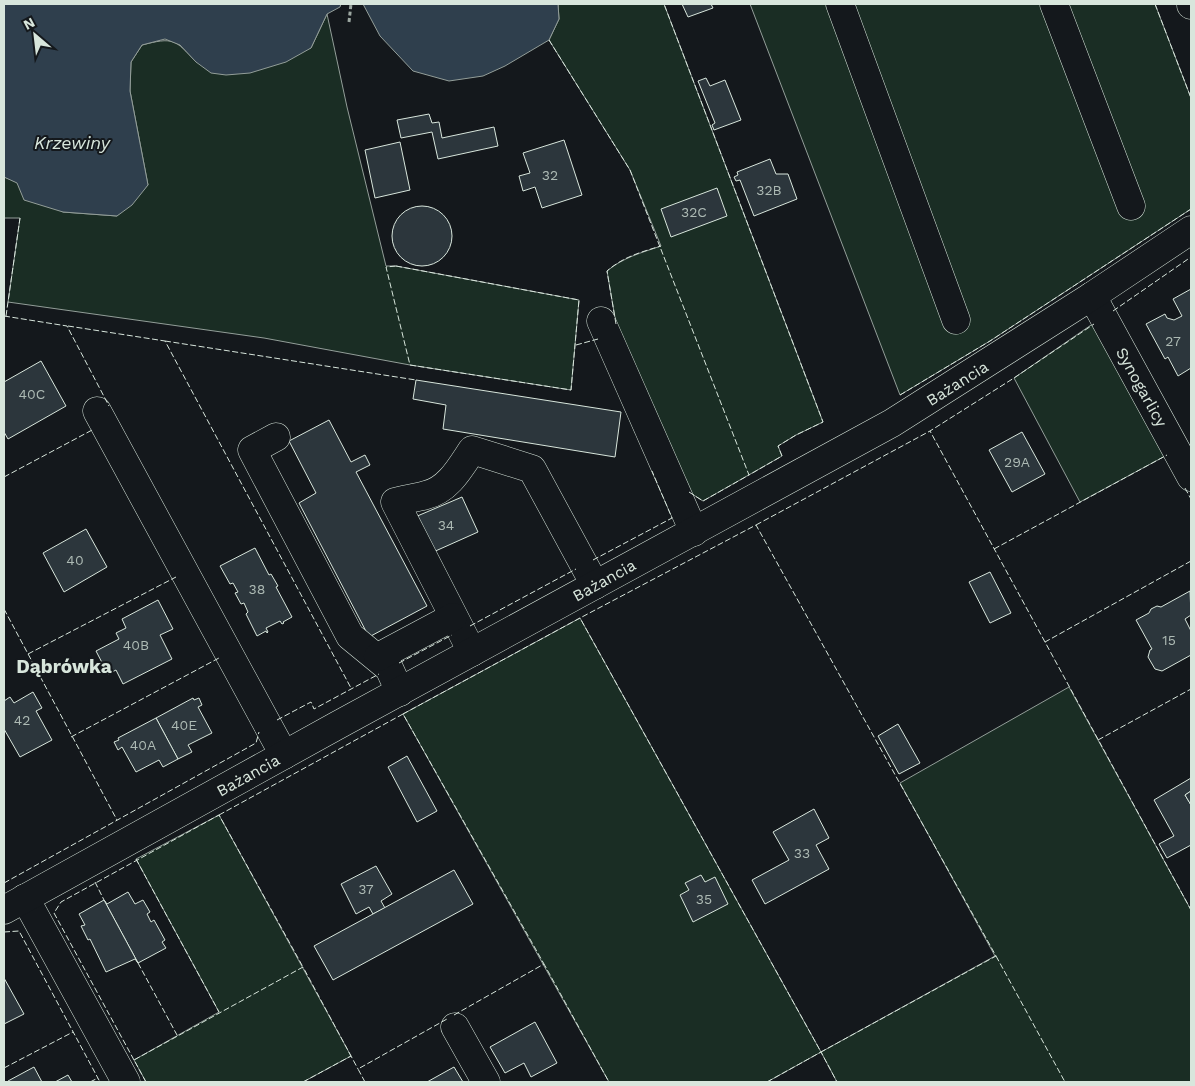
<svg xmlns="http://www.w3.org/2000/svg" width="1195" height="1086" viewBox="0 0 1195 1086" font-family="'Work Sans',sans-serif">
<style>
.green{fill:#1a2d24;stroke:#939e99}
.water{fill:#2f3f4d;stroke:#939e99}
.building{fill:#2c363c;stroke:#d8e6dc}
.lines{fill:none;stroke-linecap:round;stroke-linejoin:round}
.minor-casing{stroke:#d8e6dc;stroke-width:29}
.path{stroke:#9da8a2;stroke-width:3;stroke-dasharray:4 2.5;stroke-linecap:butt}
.minor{stroke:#14181c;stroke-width:28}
.fence{stroke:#d8e6dc;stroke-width:1;stroke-dasharray:6 2.5;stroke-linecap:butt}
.labels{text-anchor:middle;stroke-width:4;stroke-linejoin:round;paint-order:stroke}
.number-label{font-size:14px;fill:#adbab4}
.street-label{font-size:16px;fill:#d8e6dc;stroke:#14181c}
.water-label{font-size:18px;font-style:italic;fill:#d8e6dc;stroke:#14181c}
.quarter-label{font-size:19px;font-weight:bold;fill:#d8e6dc;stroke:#14181c}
</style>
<rect width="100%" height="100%" fill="#14181c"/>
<g class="green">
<path d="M558,4H664L823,422L796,435L778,446L782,456L703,501L689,492L618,335L607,271C624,257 641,253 661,246L630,170L549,40L559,19Z"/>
<path d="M750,4H1155L1191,98V209L990,341L900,395Z"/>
<path d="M327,14L347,107L386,266H396L579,300L571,390L410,365L264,338L8,302L20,218H4V177L17,182L63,212L117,216L148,185L130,91L131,62L142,45C173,37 175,39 196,62L311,48Z"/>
<path d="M1094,323L1167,455L1080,502L1014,378Z"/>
<path d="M580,618L821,1052L995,956L900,783L1069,687L1191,910V1082H837L821,1052L767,1082H609L403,714Z"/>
<path d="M219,815L351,1056L303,1082H146L134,1060L219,1012L136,859Z"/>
</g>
<g class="water">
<path d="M4,4H341L340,7L327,14L311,48L286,62L250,73L226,75L211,73L196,62L180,45L165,39L142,45L131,62L130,91L148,185L132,205L117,216L63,212L24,200L17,183L4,177Z"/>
<path d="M363,4H558L559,19L549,40L505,66L483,76L449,81L413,71L380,36Z"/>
</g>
<g class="building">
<path d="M682,4H711L713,8L688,17Z"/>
<path d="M706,78L710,86L725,80L741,120L714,130L712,125L715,123L698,81Z"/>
<path d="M429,114L432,123L439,122L442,138L494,127L498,146L438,159L432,132L401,138L397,120Z"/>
<path d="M564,140L582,195L542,208L535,187L523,191L519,176L530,173L523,153Z"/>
<path d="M400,142L410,190L375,198L365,150Z"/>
<path d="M770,159L776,174H788L797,199L754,216L740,180L736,181L734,177L738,175L737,172Z"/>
<path d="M717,188L727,216L671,237L661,209Z"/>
<circle cx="422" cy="236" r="30"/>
<path d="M1191,289V368L1178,376L1168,357L1165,359L1146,324L1165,314L1167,318L1174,320L1182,316L1173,299Z"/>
<path d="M41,361L66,406L8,439L4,432V382Z"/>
<path d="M416,380L621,412L615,457L443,429L446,405L413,399Z"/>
<path d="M329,420L351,462L365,455L370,465L356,472L427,606L369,637L299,503L316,493L289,441Z"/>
<path d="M1022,432L1045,474L1012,492L989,450Z"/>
<path d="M462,497L478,532L431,553L415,517Z"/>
<path d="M86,529L107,567L64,592L43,553Z"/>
<path d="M255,548L269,575L271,574L278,586L276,587L292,617L283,622L284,623L282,624L280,621L266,628L268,632L267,633L266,631L257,636L246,614L248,612L244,603L241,604L235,593L238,592L233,583L230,584L220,566Z"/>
<path d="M990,572L1011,613L990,623L969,582Z"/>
<path d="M1190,591L1191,615L1185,619L1191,631V655L1162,671L1155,669L1148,657L1150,650L1152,649L1136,620L1149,613L1151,609L1157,606L1161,607Z"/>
<path d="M158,600L173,629L160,635L172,659L123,684L116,670L108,674L96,651L119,639L116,633L126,628L122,619Z"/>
<path d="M33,692L42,708L36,711L52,740L20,757L4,729V701L10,697L14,703Z"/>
<path d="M193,698L194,700L199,698L202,705L198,707L212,733L188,745L192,752L178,759L156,718Z"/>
<path d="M156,718L178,759L163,767L159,760L136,772L122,747L118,750L114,742L119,740L118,738Z"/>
<path d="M898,724L920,763L899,774L878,736Z"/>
<path d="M407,756L437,811L417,822L388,767Z"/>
<path d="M1191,778V791L1185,795L1191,805V845L1167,858L1159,844L1174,836L1154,800Z"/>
<path d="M1191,791V805L1185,795Z"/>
<path d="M814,809L829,838L816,845L829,869L765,904L752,880L789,860L773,832Z"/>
<path d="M376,866L392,894L381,901L385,908L373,914L369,907L356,914L341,884Z"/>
<path d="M454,870L473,904L333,980L314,946Z"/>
<path d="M701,875L705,882L715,877L728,904L693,922L680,895L689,890L685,883Z"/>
<path d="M128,892L135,904L143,900L150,912L147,914L151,922L154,920L165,940L162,942L166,948L138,963L104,900L107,904Z"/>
<path d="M104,900L138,963L135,959L106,972L90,939L88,940L81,926L85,925L79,914Z"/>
<path d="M4,978L24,1014L4,1024Z"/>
<path d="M535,1022L557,1063L531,1077L524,1063L505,1073L490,1047Z"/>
<path d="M34,1067L42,1082H9L8,1081Z"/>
<path d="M454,1067L463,1082H427Z"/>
<path d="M68,1075L72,1082H55Z"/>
</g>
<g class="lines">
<defs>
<g id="minor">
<path d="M840,4L956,320"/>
<path d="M1054,4L1131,206"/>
<path d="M1191,4V5"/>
<path d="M1092,296L1191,477"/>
<path d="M601,321L694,532"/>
<path d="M97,411L284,755"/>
<path d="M276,437L252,450L350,636L389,668L400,692"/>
<path d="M472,652L395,502C405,499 416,498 426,495C448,490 460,468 472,450L532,469L595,585"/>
<path d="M378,657L453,617"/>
<path d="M25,898L126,1082"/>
<path d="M4,910L338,725L892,423L1092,296L1191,230"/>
<path d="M455,1027L486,1082"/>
</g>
</defs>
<use href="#minor" class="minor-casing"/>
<path class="path" d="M349,22L351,4"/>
<use href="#minor" class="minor"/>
<g class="fence">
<path d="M1155,4L1191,98"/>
<path d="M549,40L630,170L749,475L782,456L778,446L796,435L823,422L664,4"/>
<path d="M396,266L579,300L571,390L410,365L386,267Z"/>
<path d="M1113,311L1191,257"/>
<path d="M4,316L67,326L109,406"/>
<path d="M6,316L20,218"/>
<path d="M616,324L607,271C623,257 641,252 661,246"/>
<path d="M68,326L165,341L351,688"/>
<path d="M165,341L416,380"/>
<path d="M576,345L598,339"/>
<path d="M900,395L990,341L1191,209"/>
<path d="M4,477L94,429"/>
<path d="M1185,488L1191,499"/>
<path d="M689,492L703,501L749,475"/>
<path d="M756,525L930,431"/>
<path d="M994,549L1167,455"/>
<path d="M593,560L672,518L652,471"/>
<path d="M1191,561L1045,642L1191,910"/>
<path d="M4,609L117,820"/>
<path d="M470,626L576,569"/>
<path d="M1045,642L930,431L1014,378L1094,324"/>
<path d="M28,654L176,577"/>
<path d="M399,663L452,635"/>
<path d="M403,714L580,618L756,525L996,956L821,1052L580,618"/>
<path d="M277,720L311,702L314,709L379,674"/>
<path d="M71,737L219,658"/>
<path d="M1098,740L1191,689"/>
<path d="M219,815L403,714L544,964"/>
<path d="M136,859L219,1012"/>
<path d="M95,882L104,900"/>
<path d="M4,883L256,743L259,732"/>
<path d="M4,932L19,931L100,1082"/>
<path d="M996,956L1065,1082"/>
<path d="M138,963L177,1035"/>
<path d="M454,1015L544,964L609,1082"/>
<path d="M134,1060L54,913L61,902L219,815L303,967"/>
<path d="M4,1068L73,1032"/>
<path d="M90,1082L98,1078"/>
<path d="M146,1082L134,1060L303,967L351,1056"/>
<path d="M303,1082L351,1056L358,1069"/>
<path d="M365,1082L358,1069L447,1019"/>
<path d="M767,1082L821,1052L837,1082"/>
</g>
</g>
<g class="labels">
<g class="number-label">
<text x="550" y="180">32</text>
<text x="769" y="195">32B</text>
<text x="694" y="217">32C</text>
<text x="1173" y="346">27</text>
<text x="32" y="399">40C</text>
<text x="1017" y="467">29A</text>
<text x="446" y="530">34</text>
<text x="75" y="565">40</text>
<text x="257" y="594">38</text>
<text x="1169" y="645">15</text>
<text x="136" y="650">40B</text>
<text x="22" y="725">42</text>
<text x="184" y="730">40E</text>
<text x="143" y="750">40A</text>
<text x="802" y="858">33</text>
<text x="366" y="894">37</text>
<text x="704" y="904">35</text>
</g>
<g class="street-label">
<text transform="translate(957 383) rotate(-32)" y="6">Bażancia</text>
<text transform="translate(1142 387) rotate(61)" y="6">Synogarlicy</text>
<text transform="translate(604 580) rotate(-29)" y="6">Bażancia</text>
<text transform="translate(248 775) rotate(-29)" y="6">Bażancia</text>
</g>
<g class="water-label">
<text x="72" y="149">Krzewiny</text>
</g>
<g class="quarter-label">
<text x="64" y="673">Dąbrówka</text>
</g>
</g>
<rect width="1195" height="1086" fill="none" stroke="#d8e6dc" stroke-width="10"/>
<g transform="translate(35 35) rotate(332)" stroke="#14181c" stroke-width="4" paint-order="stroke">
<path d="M0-4L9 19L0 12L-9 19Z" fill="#d8e6dc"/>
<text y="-8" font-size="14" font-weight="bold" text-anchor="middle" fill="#d8e6dc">N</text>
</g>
</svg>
